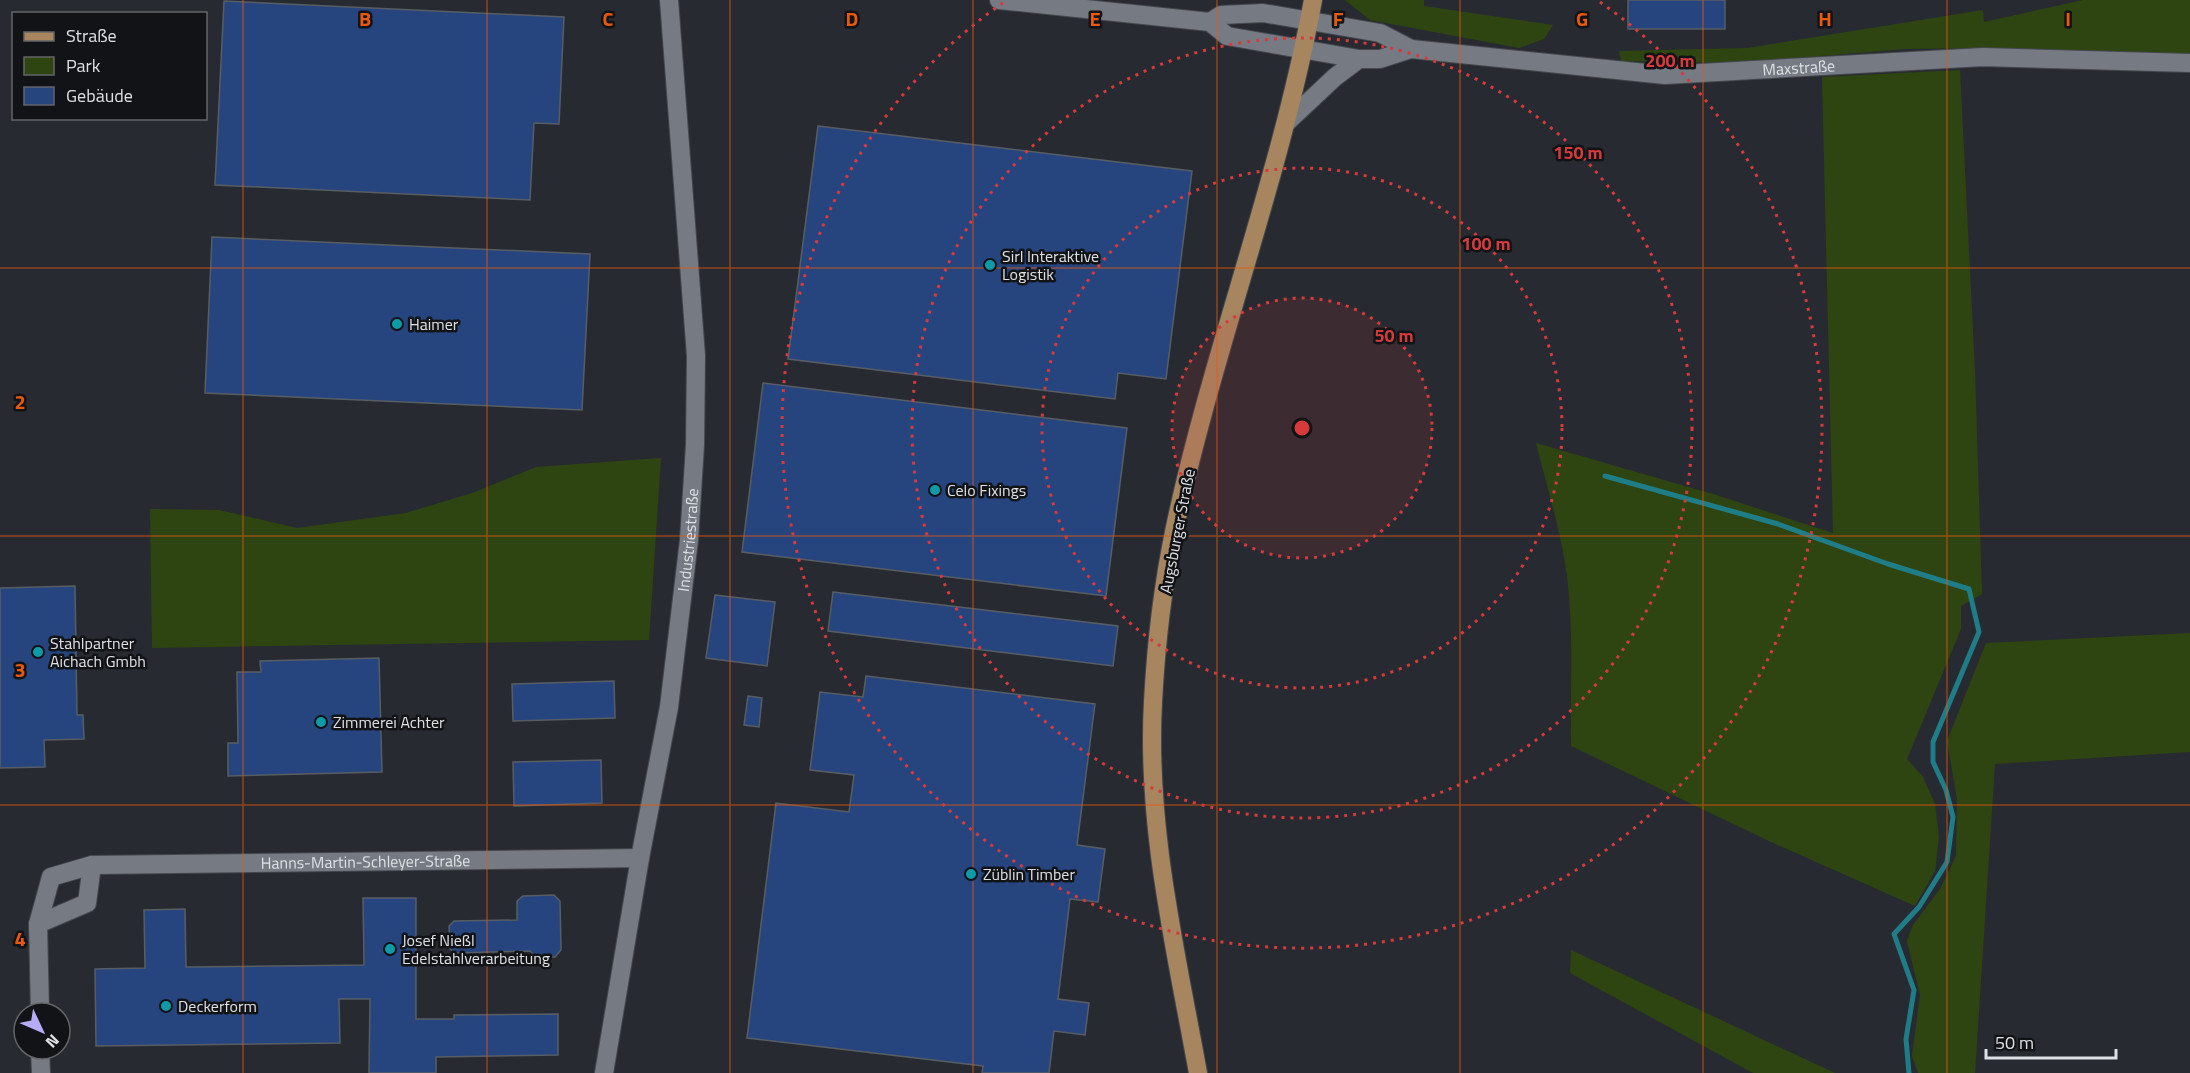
<svg xmlns="http://www.w3.org/2000/svg" width="2190" height="1073" viewBox="0 0 2190 1073" font-family="'Titillium Web',sans-serif">
<style>
.green{fill:#2e4511}
.lines{fill:none;stroke-linecap:round;stroke-linejoin:round}
.stream{stroke:#1f7d88;stroke-width:5}
.building{fill:#26457f;stroke:#585d64;stroke-width:1.5}
.minor-casing{stroke:#45484e;stroke-width:20}
.major-casing{stroke:#45484e;stroke-width:20}
.minor{stroke:#767b83;stroke-width:18}
.major{stroke:#a7865f;stroke-width:18}
.grid{fill:none;stroke:#e8590c;stroke-width:1.5;stroke-opacity:0.55}
.ring{fill:none;stroke:#d73a3b;stroke-width:3;stroke-dasharray:3 6}
.culture-dot{fill:#0f9aa8;stroke:#111316;stroke-width:2}
.labels{text-anchor:middle;stroke-width:5;stroke-linejoin:round;paint-order:stroke}
.street-label{font-size:16px;fill:#dde0e4;stroke:#111316}
.poi-label{font-size:16px;fill:#dde0e4;stroke:#111316;text-anchor:start}
.grid-label{font-size:20px;text-anchor:middle;font-weight:bold;fill:#e8590c;stroke:#111316;stroke-width:5;stroke-linejoin:round;paint-order:stroke}
.centre{fill:#d73a3b;stroke:#111316;stroke-width:3}
.ring-label{font-size:18px;text-anchor:middle;font-weight:bold;fill:#d73a3b;stroke:#111316;stroke-width:5;stroke-linejoin:round;paint-order:stroke}
</style>
<rect width="100%" height="100%" fill="#272b31"/>
<g class="green">
<path d="M1345,0H1424V6L1553,25L1544,39L1519,48L1370,20Z"/>
<path d="M2083,0H2190V54L2105,53L1996,48L1906,49L1737,63L1621,61L1619,51L1747,48L1983,10L1984,22Z"/>
<path d="M1960,70L1975,371L1982,594L1961,606V629L1907,759L1923,777L1935,804L1939,837L1935,871L1915,906L1771,842L1571,746C1570,690 1574,632 1567,576C1561,531 1547,487 1536,443L1716,495L1833,533L1822,77Z"/>
<path d="M661,458L649,640L152,648L150,509L219,510L297,528L406,513L475,492L536,467Z"/>
<path d="M2190,633V752L1995,764L1975,1073H1918L1912,1056L1920,995L1907,941L1913,925L1940,889L1956,856L1957,799L1947,741L1986,643Z"/>
<path d="M1571,950L1835,1073H1753L1570,973Z"/>
</g>
<g class="lines">
<path class="stream" d="M1605,476L1778,524L1888,564L1969,589L1979,632L1933,742V762L1946,790L1953,817L1947,862L1919,907L1894,934L1914,990L1906,1039L1909,1073"/>
</g>
<g class="building">
<rect x="1628" y="0" width="97" height="29"/>
<path d="M224,1L564,17L559,124L534,123L530,200L215,185Z"/>
<path d="M818,126L1192,171L1166,379L1118,373L1115,399L788,359Z"/>
<path d="M212,237L590,254L582,410L205,393Z"/>
<path d="M763,383L1127,428L1106,596L742,552Z"/>
<path d="M75,586L77,715H83L84,739L44,740L45,767L0,768V588Z"/>
<path d="M833,592L1118,626L1113,666L828,631Z"/>
<path d="M715,595L775,602L767,666L706,658Z"/>
<path d="M379,658L382,772L228,776V743H238L237,672H261L260,661Z"/>
<path d="M866,676L1095,704L1077,845L1105,849L1098,902L1070,899L1058,999L1089,1003L1085,1035L1054,1031L1049,1073H982L983,1066L747,1038L776,803L849,812L854,775L810,770L820,692L863,697Z"/>
<path d="M614,681L615,718L513,721L512,684Z"/>
<path d="M748,696L762,698L759,727L744,725Z"/>
<path d="M601,760L602,803L514,806L513,762Z"/>
<path d="M554,895L560,901L561,950L555,957H536L530,951L455,953L450,949L449,926L454,921L517,920V901L523,896Z"/>
<path d="M363,898H416V1019H454V1015L558,1014V1055L436,1057V1073H369L370,999H339L340,1043L96,1046L95,969L145,968L144,910L185,909L186,967L364,965Z"/>
</g>
<g class="lines">
<defs>
<g id="minor">
<path d="M999,0L1210,22L1227,36L1359,59H1380L1411,49"/>
<path id="s1" d="M1210,22L1221,15L1263,13L1380,33L1411,49L1665,75L1983,57L2190,63"/>
<path d="M1286,123L1335,77L1359,59"/>
<path d="M38,924L87,903L92,865"/>
<path id="s2" d="M40,1013L38,924L51,877L92,865L640,858"/>
<path d="M40,1049L41,1073"/>
<path id="s3" d="M604,1073L640,858L669,707L689,540L695,445L696,356L669,0"/>
</g>
<path id="major" d="M1198,1073C1176,951 1146,827 1153,702C1156,644 1163,584 1175,527C1213,349 1280,179 1313,0"/>
</defs>
<use href="#minor" class="minor-casing"/>
<use href="#major" class="major-casing"/>
<use href="#minor" class="minor"/>
<use href="#major" class="major"/>
</g>
<path class="grid" d="M243,0V1073M487,0V1073M730,0V1073M973,0V1073M1217,0V1073M1460,0V1073M1703,0V1073M1947,0V1073M0,268H2190M0,536H2190M0,805H2190"/>
<circle cx="1302" cy="428" r="130" fill="#d73a3b" fill-opacity=".12"/>
<g class="ring">
<circle cx="1302" cy="428" r="130"/>
<circle cx="1302" cy="428" r="260"/>
<circle cx="1302" cy="428" r="390"/>
<path d="M1600 2A520 520 0 1 1 1004 2"/>
</g>
<g class="culture-dot">
<circle cx="990" cy="265" r="6"/>
<circle cx="397" cy="324" r="6"/>
<circle cx="935" cy="490" r="6"/>
<circle cx="38" cy="652" r="6"/>
<circle cx="321" cy="722" r="6"/>
<circle cx="971" cy="874" r="6"/>
<circle cx="390" cy="949" r="6"/>
<circle cx="166" cy="1006" r="6"/>
</g>
<g class="labels">
<g class="street-label">
<text dy="6" stroke="none"><textPath href="#s1" startOffset="598">Maxstraße</textPath></text>
<text transform="translate(1177 531) rotate(-79)" y="6">Augsburger Straße</text>
<text dy="6" stroke="none"><textPath href="#s3" startOffset="540">Industriestraße</textPath></text>
<text dy="6" stroke="none"><textPath href="#s2" startOffset="454">Hanns-Martin-Schleyer-Straße</textPath></text>
</g>
<g class="poi-label">
<text x="1002" y="262">Sirl Interaktive<tspan x="1002" dy="18">Logistik</tspan></text>
<text x="409" y="330">Haimer</text>
<text x="947" y="496">Celo Fixings</text>
<text x="50" y="649">Stahlpartner<tspan x="50" dy="18">Aichach Gmbh</tspan></text>
<text x="333" y="728">Zimmerei Achter</text>
<text x="983" y="880">Züblin Timber</text>
<text x="402" y="946">Josef Nießl<tspan x="402" dy="18">Edelstahlverarbeitung</tspan></text>
<text x="178" y="1012">Deckerform</text>
</g>
</g>
<g class="grid-label">
<text x="365" y="26">B</text>
<text x="608" y="26">C</text>
<text x="852" y="26">D</text>
<text x="1095" y="26">E</text>
<text x="1338" y="26">F</text>
<text x="1582" y="26">G</text>
<text x="1825" y="26">H</text>
<text x="2068" y="26">I</text>
<text x="20" y="409">2</text>
<text x="20" y="677">3</text>
<text x="20" y="946">4</text>
</g>
<circle cx="1302" cy="428" r="9" class="centre"/>
<g class="ring-label">
<text x="1670" y="67">200 m</text>
<text x="1578" y="159">150 m</text>
<text x="1486" y="250">100 m</text>
<text x="1394" y="342">50 m</text>
</g>
<rect x="12" y="12" width="195" height="108" fill="#111316" stroke="#636568" stroke-width="1.5"/>
<rect x="24" y="32" width="30" height="9" fill="#a7865f" stroke="#636568" stroke-width="1.5"/>
<text x="66" y="42" font-size="18" fill="#dde0e4">Straße</text>
<rect x="24" y="57" width="30" height="18" fill="#2e4511" stroke="#636568" stroke-width="1.5"/>
<text x="66" y="72" font-size="18" fill="#dde0e4">Park</text>
<rect x="24" y="87" width="30" height="18" fill="#26457f" stroke="#636568" stroke-width="1.5"/>
<text x="66" y="102" font-size="18" fill="#dde0e4">Gebäude</text>
<g transform="translate(42 1031) rotate(134)"><circle r="28" fill="#111316" stroke="#636568" stroke-width="1.5"/>
<path d="M0-4.5L10 22L0 15L-10 22Z" fill="#b7abf8"/>
<text y="-9" font-size="16" font-weight="bold" text-anchor="middle" fill="#dde0e4">N</text>
</g>
<path d="M1986 1049v9h130v-9" fill="none" stroke="#dde0e4" stroke-width="3"/>
<text x="1995" y="1049" font-size="18" fill="#dde0e4" stroke="#111316" stroke-width="4.5" paint-order="stroke">50 m</text>
</svg>
